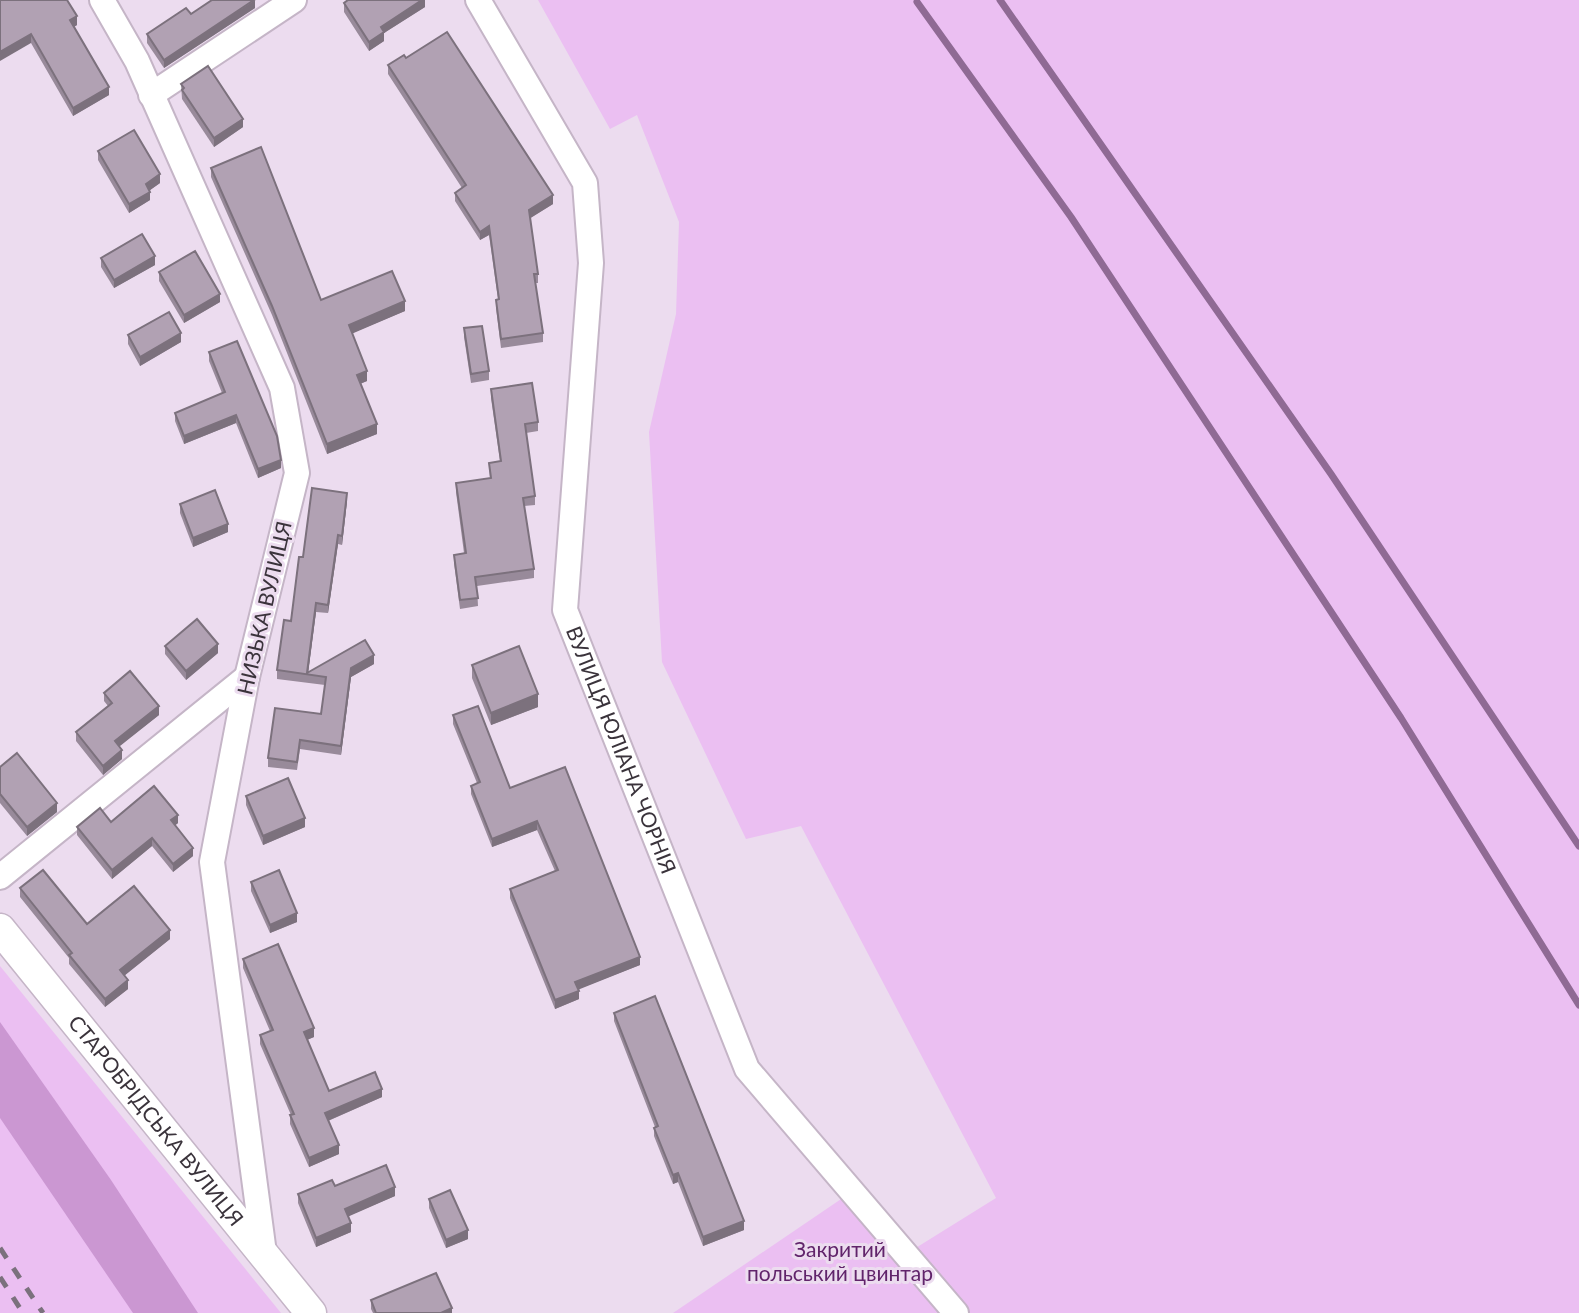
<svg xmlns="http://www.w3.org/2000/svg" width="1579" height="1313" viewBox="0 0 1579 1313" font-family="Lato,sans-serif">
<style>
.green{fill:#ebbff2}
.forest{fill:#cb97d2}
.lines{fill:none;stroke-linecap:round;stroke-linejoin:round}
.stream{stroke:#8f6a94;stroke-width:7}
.minor-casing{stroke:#c5b5c7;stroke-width:28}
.tertiary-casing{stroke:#c5b5c7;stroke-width:33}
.minor{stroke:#fff;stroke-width:24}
.tertiary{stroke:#fff;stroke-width:30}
.rail{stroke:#7b717d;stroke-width:5;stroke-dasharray:12 12;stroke-linecap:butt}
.wall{fill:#988a9a}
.shaded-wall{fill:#7c717d}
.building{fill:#b1a1b3;stroke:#7c717d;stroke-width:2}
.labels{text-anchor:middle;stroke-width:6;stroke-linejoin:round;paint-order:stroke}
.street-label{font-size:21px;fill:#3a333b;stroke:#ecdcef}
.park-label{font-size:21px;fill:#61246b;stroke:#ecdcef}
</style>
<rect width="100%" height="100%" fill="#ecdcef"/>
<g class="green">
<path d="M538,0H1579V1313H958L906,1254L996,1198L801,826L746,839L662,662L649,432L676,314L679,222L637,115L610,129Z"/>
<path d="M0,966L281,1313H0Z"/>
<path d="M850,1193L954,1313H673Z"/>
</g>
<path class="forest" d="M0,1022L111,1180L198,1313H133L0,1118Z"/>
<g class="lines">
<g class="stream">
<path d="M1000,0L1331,474L1579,846"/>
<path d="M917,2L1071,217L1401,718L1579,1005"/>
</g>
<defs>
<g id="minor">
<path d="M102,0L137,61L282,388L297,473L247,677L212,862L264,1253"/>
<path id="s1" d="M478,0L585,183L591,263L565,610L747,1069L956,1313"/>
<path d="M151,95L294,0"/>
<path d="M0,877L247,677"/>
</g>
<g id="tertiary">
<path id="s2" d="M0,929L311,1313"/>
</g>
</defs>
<use href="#minor" class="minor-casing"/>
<use href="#tertiary" class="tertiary-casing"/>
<use href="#minor" class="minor"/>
<use href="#tertiary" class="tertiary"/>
<g class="rail">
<path d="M0,1248L43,1313"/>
<path d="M0,1277L23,1313"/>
</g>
</g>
<g class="wall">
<path d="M0,0L77,25L74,27L109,95L73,116L31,43Z"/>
<path d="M425,0V7L384,33V41L369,51L344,12V3Z"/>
<path d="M255,8L164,68L147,43V34L191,14Z"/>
<path d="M406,58L553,204L530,218L538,274V283H535L543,333V342L501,348L496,308V300L498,299L489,235L480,240L455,201V193L462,188L388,74V65Z"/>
<path d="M181,84L243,127L214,147L182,99Z"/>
<path d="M98,151L160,183L150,190V200L129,213L98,160Z"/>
<path d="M211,168L321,300L405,311L352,333L367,381L360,384L377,434L327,454L272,315L211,177Z"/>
<path d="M101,258L155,265L114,288L101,267Z"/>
<path d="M159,272L220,302L184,323L159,281Z"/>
<path d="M464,328L489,371V380L471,383L464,337Z"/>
<path d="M128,335L181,342L140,366L128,344Z"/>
<path d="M209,352L281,468L258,478L236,423L184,444L175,421V413L222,393L209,361Z"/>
<path d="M491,389L538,422V431L526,433L535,496V505L524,506L534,569V578L477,586L478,606L460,609L454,563V555L464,553L456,492V483L490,478L489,463L500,461L491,398Z"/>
<path d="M347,501L342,545L338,544L328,613L316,612L308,672L374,664L351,677L341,755L300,749L297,770L268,767V758L321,714L325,685L277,679V670L291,621L303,557Z"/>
<path d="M180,504L228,532L193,547L180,513Z"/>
<path d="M165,646L218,653L186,680L165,654Z"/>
<path d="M472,665L538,707L491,725L472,678Z"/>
<path d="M104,693L159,715L119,746L122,759L103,775L76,741V732L108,706L104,701Z"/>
<path d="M453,715L510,788L565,767L640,965L578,989L579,999L555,1009L510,898V889L555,871L537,830L492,847L471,794V786L477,783L453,724Z"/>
<path d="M0,767L57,812L27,836L0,803Z"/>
<path d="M246,796L305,827L263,845L246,805Z"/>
<path d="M111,822L178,823L175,825L193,856L173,872L152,846L112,879L77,835V827Z"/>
<path d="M251,882L297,922L270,933L251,891Z"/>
<path d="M20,888L87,924L170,939L124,976L128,989L105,1007L69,964V958L20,897Z"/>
<path d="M243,959L314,1037L307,1040L329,1091L382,1097L328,1121L339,1154L309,1167L290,1124V1115H291L260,1044V1035L270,1031L243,968Z"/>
<path d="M614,1013L744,1230L703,1246L678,1182L673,1184L654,1136V1128L655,1127L614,1021Z"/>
<path d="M335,1186L395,1196L348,1216L351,1232L316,1247L298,1203V1194Z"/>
<path d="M429,1199L468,1239L446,1248L429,1208Z"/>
<path d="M371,1300L452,1313H373L371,1309Z"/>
</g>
<g class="shaded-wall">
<path d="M255,0V8L164,68V60Z"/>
<path d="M422,0H425V7L384,33V41L369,51V42L381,27Z"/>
<path d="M77,16V25L70,29V20Z"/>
<path d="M31,34V43L0,61V52Z"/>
<path d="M109,87V95L73,116V108Z"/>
<path d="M243,119V127L214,147V138Z"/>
<path d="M160,174V183L146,193V184Z"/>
<path d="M150,192V200L129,213V204Z"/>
<path d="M553,195V204L529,219V210Z"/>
<path d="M489,226V235L480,240V232Z"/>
<path d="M155,256V265L114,288V280Z"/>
<path d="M220,294V302L184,323V315Z"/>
<path d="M405,301V311L349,335V325Z"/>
<path d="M181,333V342L140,366V357Z"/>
<path d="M367,371V381L357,385V375Z"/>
<path d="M236,415V423L184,444V436Z"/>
<path d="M377,424V434L327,454V444Z"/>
<path d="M281,460V468L258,478V469Z"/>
<path d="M347,493V501L342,545V536Z"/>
<path d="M228,524V532L193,547V538Z"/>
<path d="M338,535V544L328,613V605Z"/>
<path d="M316,603V612L308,674H307Z"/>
<path d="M218,644V653L186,680V671Z"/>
<path d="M374,655V664L351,677L341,755V746L351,668Z"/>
<path d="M538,694V707L491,725V713Z"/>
<path d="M159,706V715L115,750V741Z"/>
<path d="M122,750V759L103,775V766Z"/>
<path d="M57,803V812L27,836V827Z"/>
<path d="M178,815V823L171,829V820Z"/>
<path d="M305,818V827L263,845V836Z"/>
<path d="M537,821V830L492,847V839Z"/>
<path d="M152,838V846L112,879V870Z"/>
<path d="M193,848V856L173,872V864Z"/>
<path d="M297,913V922L270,933V925Z"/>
<path d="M170,930V939L120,979V970Z"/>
<path d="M640,957V965L575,991V982Z"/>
<path d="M128,980V989L105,1007V999Z"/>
<path d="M579,991V999L555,1009V1000Z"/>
<path d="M314,1028V1037L304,1041V1032Z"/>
<path d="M382,1089V1097L325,1122V1113Z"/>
<path d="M339,1145V1154L309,1167V1158Z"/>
<path d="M678,1173V1182L673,1184V1175Z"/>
<path d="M395,1187V1196L345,1218V1209Z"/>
<path d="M744,1221V1230L703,1246V1237Z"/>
<path d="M351,1223V1232L316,1247V1238Z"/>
<path d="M468,1230V1239L446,1248V1240Z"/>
<path d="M452,1308V1313H441Z"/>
</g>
<g class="building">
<path d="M0,0H67L77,16L70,20L109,87L73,108L31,34L0,52Z"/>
<path d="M212,0H254L164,60L147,34L186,8L191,14Z"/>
<path d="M348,0H422L381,27L384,32L369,42L344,3Z"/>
<path d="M447,32L553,195L529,210L538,274H534L543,333L501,339L496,300L499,299L489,226L480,232L455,193L466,185L388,65L404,55L406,58Z"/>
<path d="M208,66L243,119L214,138L182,90L184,88L181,84Z"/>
<path d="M134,130L160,174L146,184L150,192L129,204L98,151Z"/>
<path d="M261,147L321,300L392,271L405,301L349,325L367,371L357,375L377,424L327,444L272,306L211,168Z"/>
<path d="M142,234L155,256L114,280L101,258Z"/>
<path d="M195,251L220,294L184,315L159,272Z"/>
<path d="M169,312L181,333L140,357L128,335Z"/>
<path d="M482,326L489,371L471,374L464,328Z"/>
<path d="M237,341L277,436L281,460L258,469L236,415L184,436L175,413L225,392L209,352Z"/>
<path d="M532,383L538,422L525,424L535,496L523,498L534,569L475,577L478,598L460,600L454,555L466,553L456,483L491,478L489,463L501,461L491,389Z"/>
<path d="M312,488L347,493L342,536L338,535L328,605L316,603L307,673L365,640L374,655L351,668L341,746L300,740L297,762L268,758L275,708L321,714L326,677L277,670L284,620L291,621L299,557H303Z"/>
<path d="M215,490L228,524L193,538L180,504Z"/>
<path d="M197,619L218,644L186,671L165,646Z"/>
<path d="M519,646L538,694L491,713L472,665Z"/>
<path d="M130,671L159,706L115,741L122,750L103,766L76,732L112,703L104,693Z"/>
<path d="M478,706L510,788L565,767L640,957L575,982L579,991L555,1000L510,889L558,870L537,821L492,839L471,786L480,782L453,715Z"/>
<path d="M17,753L57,803L27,827L0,794V767Z"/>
<path d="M288,778L305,818L263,836L246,796Z"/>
<path d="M154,786L178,815L171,820L193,848L173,864L152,838L112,870L77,827L100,808L111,822Z"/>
<path d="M43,870L87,924L134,886L170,930L120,970L128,980L105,999L69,955L72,953L20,888Z"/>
<path d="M279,870L297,913L270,925L251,882Z"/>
<path d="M278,944L314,1028L304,1032L329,1091L375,1072L382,1089L325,1113L339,1145L309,1158L290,1115L294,1114L260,1035L273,1030L243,959Z"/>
<path d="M655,996L744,1221L703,1237L678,1173L673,1175L654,1128L658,1126L614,1013Z"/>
<path d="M386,1165L395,1187L345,1209L351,1223L316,1238L298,1194L332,1180L335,1186Z"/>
<path d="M450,1190L468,1230L446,1240L429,1199Z"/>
<path d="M436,1273L452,1308L441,1313H376L371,1300Z"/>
</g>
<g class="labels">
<g class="street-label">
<text transform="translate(265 608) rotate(-77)" y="7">НИЗЬКА ВУЛИЦЯ</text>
<text dy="7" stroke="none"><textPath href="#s1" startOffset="791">ВУЛИЦЯ ЮЛІАНА ЧОРНІЯ</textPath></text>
<text dy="7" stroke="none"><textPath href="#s2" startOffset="247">СТАРОБРІДСЬКА ВУЛИЦЯ</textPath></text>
</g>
<g class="park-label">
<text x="840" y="1257">Закритий<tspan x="840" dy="24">польський цвинтар</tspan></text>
</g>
</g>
</svg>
